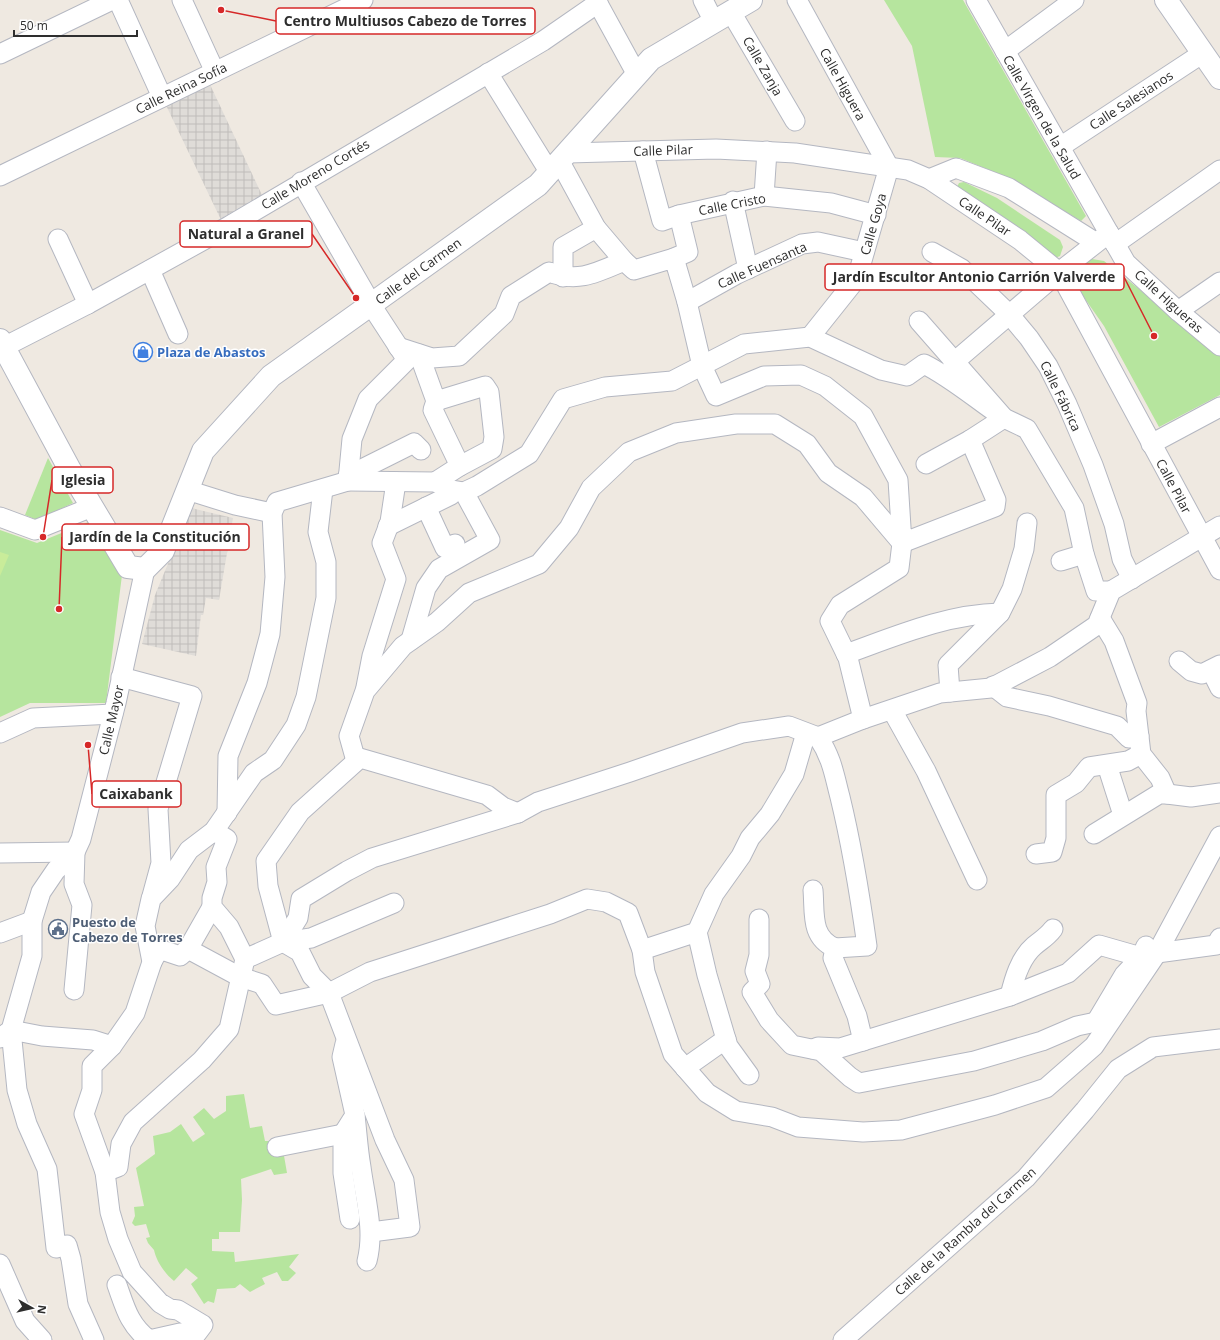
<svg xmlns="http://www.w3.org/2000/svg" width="1220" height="1340" viewBox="0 0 1220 1340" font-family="'Open Sans',sans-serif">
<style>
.green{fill:#b6e59e}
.pitch{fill:#c9ec9a}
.plaza{fill:url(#plaza-grid)}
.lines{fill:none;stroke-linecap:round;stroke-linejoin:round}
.minor-casing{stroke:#b4b7c1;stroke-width:21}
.tertiary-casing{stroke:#b4b7c1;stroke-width:24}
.secondary-casing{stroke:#b4b7c1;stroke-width:24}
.minor{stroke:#fff;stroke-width:19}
.tertiary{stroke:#fff;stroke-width:22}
.secondary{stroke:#fff;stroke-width:22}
.labels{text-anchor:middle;stroke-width:3;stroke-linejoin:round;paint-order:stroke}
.street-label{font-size:13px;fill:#2e2e2e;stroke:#fff}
.shop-label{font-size:13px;font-weight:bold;fill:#366cbe;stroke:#fff;text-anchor:start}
.service-label{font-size:13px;font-weight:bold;fill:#4e5e75;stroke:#fff;text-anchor:start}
.leader{fill:none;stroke:#d62828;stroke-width:1.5}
.callout-dot{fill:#d62828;stroke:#fff;stroke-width:1.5}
.callout{fill:#fff;stroke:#d62828;stroke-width:1.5}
.callout-label{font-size:14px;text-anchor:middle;font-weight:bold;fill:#2e2e2e}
</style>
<defs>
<pattern id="plaza-grid" width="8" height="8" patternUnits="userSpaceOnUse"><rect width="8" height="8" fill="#dfdcd8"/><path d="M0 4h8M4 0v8" fill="none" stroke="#c0bdba"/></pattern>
</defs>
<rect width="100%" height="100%" fill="#efe9e1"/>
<g class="green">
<path d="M884,0H963L1086,216L1081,221L1009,178L960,158L935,157L912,46Z"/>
<path d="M964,182L997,198L1060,240L1063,247L1060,256L1055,258L957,187L959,183Z"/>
<path d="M1092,259L1104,261L1220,354V395L1159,427L1104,326L1076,286C1074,273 1080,263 1092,259Z"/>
<path d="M48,458L73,503L37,520L25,515Z"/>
<path d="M91,521L122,575L106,703H30L0,717V530L37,543Z"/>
<path d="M244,1094L250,1128L262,1126L265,1141H275L283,1150L287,1173L274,1175L271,1169L241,1179L242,1200L240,1232H219V1239H212V1251L234,1252L235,1262L299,1254L289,1267L296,1273L288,1281H282L277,1272L262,1278L265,1284L250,1292L240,1284L235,1288L217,1289L214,1303L208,1301L204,1304L191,1284L198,1278L186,1268L174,1281C164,1273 156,1260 154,1250L148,1243L146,1238L150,1237L146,1224L135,1226L132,1223L135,1216L134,1207L144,1206L136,1168L155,1154L153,1136L170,1132L181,1124L193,1142L205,1134L193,1117L204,1108L214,1119L226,1111V1096Z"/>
</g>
<path class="pitch" d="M0,552L9,555L0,576Z"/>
<g class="plaza">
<path d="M206,76L262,195L270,200L222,222L162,97Z"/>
<path d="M191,508L233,518L219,600L206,598L203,615H201L196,656L142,644L155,595Z"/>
</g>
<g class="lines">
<defs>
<g id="minor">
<path d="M118,0L162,97"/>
<path d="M182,0L215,72"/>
<path d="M596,0L636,73"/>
<path d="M703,0L714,22"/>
<path d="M797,0L889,167L857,278L810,337"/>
<path d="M976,0L1126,263L1178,311L1220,346"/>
<path d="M731,12L795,121"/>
<path d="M1005,51L1074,0"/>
<path d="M0,54L112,0"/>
<path d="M488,73L550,173"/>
<path d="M1060,147L1203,53"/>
<path d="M643,151L662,221L679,215L764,196L831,203L876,215"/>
<path d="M568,153L716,149L795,153L908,170L929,179L1020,240L1059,272L1220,570"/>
<path d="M0,176L363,0"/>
<path d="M929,179L956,168L1009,188L1095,242"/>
<path d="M764,196L767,151"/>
<path d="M733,201L748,269"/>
<path d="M58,239L88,304"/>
<path d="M1115,244L1220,170"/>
<path d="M932,252L962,269L1009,314L1029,338L1048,366L1067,404L1093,465L1114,524L1122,559L1132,579"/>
<path d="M674,258L688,252L679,215"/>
<path d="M624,261L634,270L674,258L687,302L702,366L716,396L764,376L801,375L825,386L863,416L898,480L902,543L995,507L996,500L970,440"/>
<path d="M150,270L178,334"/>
<path d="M563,277V247L596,228"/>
<path d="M687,302L737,274L802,244L818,242L864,252"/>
<path d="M1178,311L1220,282"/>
<path d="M919,321L1004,418L1027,429L1074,508L1084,554"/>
<path d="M398,347L432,358L459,356L504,314L511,296L549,272C578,283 596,273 624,261L596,228L560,162"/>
<path d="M0,349L88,304L229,226L543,41L598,3"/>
<path d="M419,354L436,401L485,386L489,392L494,437L492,449L460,466L435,482"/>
<path d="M953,363L1059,272L1109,233"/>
<path d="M436,401L433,410L460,466"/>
<path d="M1151,444L1220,407"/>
<path d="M348,476L414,443L421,450"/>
<path d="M348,481L435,482L452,490L464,492L477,486L529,454L563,399L605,387L672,381L744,344L810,337L881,370L907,376L924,364C952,378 977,400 1004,418L970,440L926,464"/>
<path d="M187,490L235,505L272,513"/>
<path d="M426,507L445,548L455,544"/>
<path d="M0,517L35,530L92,507"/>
<path d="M388,526L451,495L452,490"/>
<path d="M1061,561L1084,554L1096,591H1111"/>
<path d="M1100,618L1114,641L1137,703L1136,711L1141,754L1160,778L1167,794"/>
<path d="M411,640L426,588L439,569L490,540L464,492"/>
<path d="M846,654C896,636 947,614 1000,613"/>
<path d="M1179,661L1191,671L1202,674L1220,665"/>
<path d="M1211,670L1220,688"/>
<path d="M121,677L192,696L158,809L161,863L152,896"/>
<path d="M993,686L1007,697L1049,706L1117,726L1129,738L1139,736"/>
<path d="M366,687L372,656L396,579L382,543L390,522L396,482"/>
<path d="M950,692L948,665L1000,613L1012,589L1024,549L1027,523"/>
<path d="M892,710L926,771L977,880"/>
<path d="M0,733L33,718L113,714"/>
<path d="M818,737C832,758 834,774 840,797C852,846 860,896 867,946L835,948"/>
<path d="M356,761L349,736L365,691L403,646L437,622L469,593L539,564L569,528L591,488L629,452L676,433L736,424H775L807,444L828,473L863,497L902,543L899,568L840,605L830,621L848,658L863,719"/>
<path d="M1107,765L1123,815"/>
<path d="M227,813L228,756L257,683L270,634L275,577L272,513L277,502L348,481L352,439L368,399L407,360L377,314L301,182"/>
<path d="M1094,834L1159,794H1167L1191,797L1220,793"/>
<path d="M0,853L75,852L74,884L82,905L74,990"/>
<path d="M1036,854L1052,852L1056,838V795L1076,783L1089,767L1128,761L1141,754"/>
<path d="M813,890C815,913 810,937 835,948L833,958L857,1016L863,1041"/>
<path d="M759,919V955L755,971L760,984L752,992L769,1020L792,1045L821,1051L850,1077L859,1083L974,1061L1042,1041L1077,1026L1096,1022"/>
<path d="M697,932L707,975L728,1046L749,1075"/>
<path d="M0,933L32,921"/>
<path d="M283,942L268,886L266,861L300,812L360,758L487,795L503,807L518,813"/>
<path d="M188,949L240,977L262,984L276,1005L329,993L370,972L550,914L587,899L606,902L628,913L642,950L645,972L673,1054L707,1093L736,1111L772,1117L798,1127L863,1132L901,1130L995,1105L1046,1088L1094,1046L1157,953L1220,836"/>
<path d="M642,950L697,932L714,894L741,856L750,838L770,814L794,774L806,733"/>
<path d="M1157,953L1216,945L1220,938"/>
<path d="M245,959L283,942L311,938L394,903"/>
<path d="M152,962L159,949L180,956L188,949L212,907"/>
<path d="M1010,996C1014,979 1020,958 1034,946C1041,940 1047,937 1053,929"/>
<path d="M1096,1022L1124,975L1141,957L1146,946"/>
<path d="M0,1038L11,1030L32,956V921L41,892L56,870L75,852L81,839L116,703L145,569"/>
<path d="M345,1044L342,1057L355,1115L343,1134V1173L350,1219"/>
<path d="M813,1049L818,1047L840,1048L1010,996L1068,973L1099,945L1141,957"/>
<path d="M685,1068L726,1039"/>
<path d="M355,1115C357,1132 358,1150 361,1167C365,1198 375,1230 367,1261"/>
<path d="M277,1147L343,1134"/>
<path d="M105,1172L118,1167L121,1144L133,1122L202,1060L229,1029L245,959L229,927L212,907V898L217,882L216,867L227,839L214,831"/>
<path d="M371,1232L410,1227L404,1180L385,1140L329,993L312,976L300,952L283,942L298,918L301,899L347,871L372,858L518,813L538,802L630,772L742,733L789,726L818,737L863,719L940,693L991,688L1050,657L1097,625L1111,591L1220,526"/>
<path d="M0,1264L25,1321L42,1340"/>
<path d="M117,1285C125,1307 129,1325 149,1340L180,1333H197L203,1325L178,1310L170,1309L160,1303L132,1272L118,1239L110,1212L105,1172L84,1114L92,1090V1066L112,1046L135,1013L152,962L145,926L151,899L170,879L189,850L214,831L254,773L273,760L296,725L306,697L326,598V562L318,532L323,489"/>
<path d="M94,1340L78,1304L71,1259L67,1245L56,1248L47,1169L27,1124L17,1090L11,1030L42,1036L93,1040L112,1046"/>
<path d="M843,1340L1026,1178L1085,1110L1118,1069L1153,1047L1220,1039"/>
</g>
<path id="tertiary" d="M0,340L70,470L128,567L145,569L163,551L203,451L271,376L538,185L651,59L751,0"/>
<path id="secondary" d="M1166,0L1220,78"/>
</defs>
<use href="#minor" class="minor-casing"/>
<use href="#tertiary" class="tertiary-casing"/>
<use href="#secondary" class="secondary-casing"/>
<use href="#minor" class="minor"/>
<use href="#tertiary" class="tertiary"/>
<use href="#secondary" class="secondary"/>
</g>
<defs>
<symbol id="shop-ring" viewBox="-11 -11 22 22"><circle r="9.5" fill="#fff" stroke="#3f7fe0" stroke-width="1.5"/><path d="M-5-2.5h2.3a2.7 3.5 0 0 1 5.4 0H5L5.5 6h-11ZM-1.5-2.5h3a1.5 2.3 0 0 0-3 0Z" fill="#3f7fe0"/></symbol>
<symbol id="civic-ring" viewBox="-11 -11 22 22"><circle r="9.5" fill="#fff" stroke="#5c6f8a" stroke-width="1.5"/><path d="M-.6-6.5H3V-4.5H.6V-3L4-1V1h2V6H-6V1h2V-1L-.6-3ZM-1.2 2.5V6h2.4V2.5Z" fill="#5c6f8a"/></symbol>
</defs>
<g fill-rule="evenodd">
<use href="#shop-ring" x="132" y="341" width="22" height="22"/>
<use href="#civic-ring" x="47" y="918" width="22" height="22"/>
</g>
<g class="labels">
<g class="street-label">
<text transform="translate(763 66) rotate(60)" y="5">Calle Zanja</text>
<text transform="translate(843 84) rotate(61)" y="5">Calle Higuera</text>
<text transform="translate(181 88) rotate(-26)" y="5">Calle Reina Sofía</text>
<text transform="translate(1131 100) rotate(-33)" y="5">Calle Salesianos</text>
<text transform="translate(1042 117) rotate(60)" y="5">Calle Virgen de la Salud</text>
<text transform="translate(663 150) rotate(-2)" y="5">Calle Pilar</text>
<text transform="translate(315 174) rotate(-31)" y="5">Calle Moreno Cortés</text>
<text transform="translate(732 204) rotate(-11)" y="5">Calle Cristo</text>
<text transform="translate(985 216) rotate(34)" y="5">Calle Pilar</text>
<text transform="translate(873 224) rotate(-74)" y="5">Calle Goya</text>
<text transform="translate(762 265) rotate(-24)" y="5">Calle Fuensanta</text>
<text transform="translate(418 271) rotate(-36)" y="5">Calle del Carmen</text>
<text transform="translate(1169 301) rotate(42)" y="5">Calle Higueras</text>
<text transform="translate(1061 396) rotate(64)" y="5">Calle Fábrica</text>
<text transform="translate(1174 486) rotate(62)" y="5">Calle Pilar</text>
<text transform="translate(111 720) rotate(-77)" y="5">Calle Mayor</text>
<text transform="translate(965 1231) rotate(-42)" y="5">Calle de la Rambla del Carmen</text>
</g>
<g class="shop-label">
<text x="157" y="357">Plaza de Abastos</text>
</g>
<g class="service-label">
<text x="72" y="927">Puesto de<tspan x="72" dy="15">Cabezo de Torres</tspan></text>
</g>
</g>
<path class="leader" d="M221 10L276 21M356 298L312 234M1154 336L1124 277M43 537L52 480M59 609L62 537M88 745L92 794"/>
<g class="callout-dot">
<circle cx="221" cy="10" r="4"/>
<circle cx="356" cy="298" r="4"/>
<circle cx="1154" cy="336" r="4"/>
<circle cx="43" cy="537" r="4"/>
<circle cx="59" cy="609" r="4"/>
<circle cx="88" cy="745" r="4"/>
</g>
<g class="callout">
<rect x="276" y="8" width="259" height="26" rx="4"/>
<rect x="180" y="221" width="132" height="26" rx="4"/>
<rect x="825" y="264" width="299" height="26" rx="4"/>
<rect x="52" y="467" width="61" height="26" rx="4"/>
<rect x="62" y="524" width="187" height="26" rx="4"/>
<rect x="92" y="781" width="89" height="26" rx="4"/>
</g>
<g class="callout-label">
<text x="405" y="26">Centro Multiusos Cabezo de Torres</text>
<text x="246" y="239">Natural a Granel</text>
<text x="974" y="282">Jardín Escultor Antonio Carrión Valverde</text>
<text x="83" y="485">Iglesia</text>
<text x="155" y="542">Jardín de la Constitución</text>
<text x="136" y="799">Caixabank</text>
</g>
<g transform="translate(32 1308) rotate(98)" stroke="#ffffff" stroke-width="3" paint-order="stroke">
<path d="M0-3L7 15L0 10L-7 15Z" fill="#2e2e2e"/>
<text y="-6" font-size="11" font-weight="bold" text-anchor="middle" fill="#2e2e2e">N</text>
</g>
<path d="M14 30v6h123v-6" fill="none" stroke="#2e2e2e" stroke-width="2"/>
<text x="20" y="30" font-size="12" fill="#2e2e2e" stroke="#ffffff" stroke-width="3" paint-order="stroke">50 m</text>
</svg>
